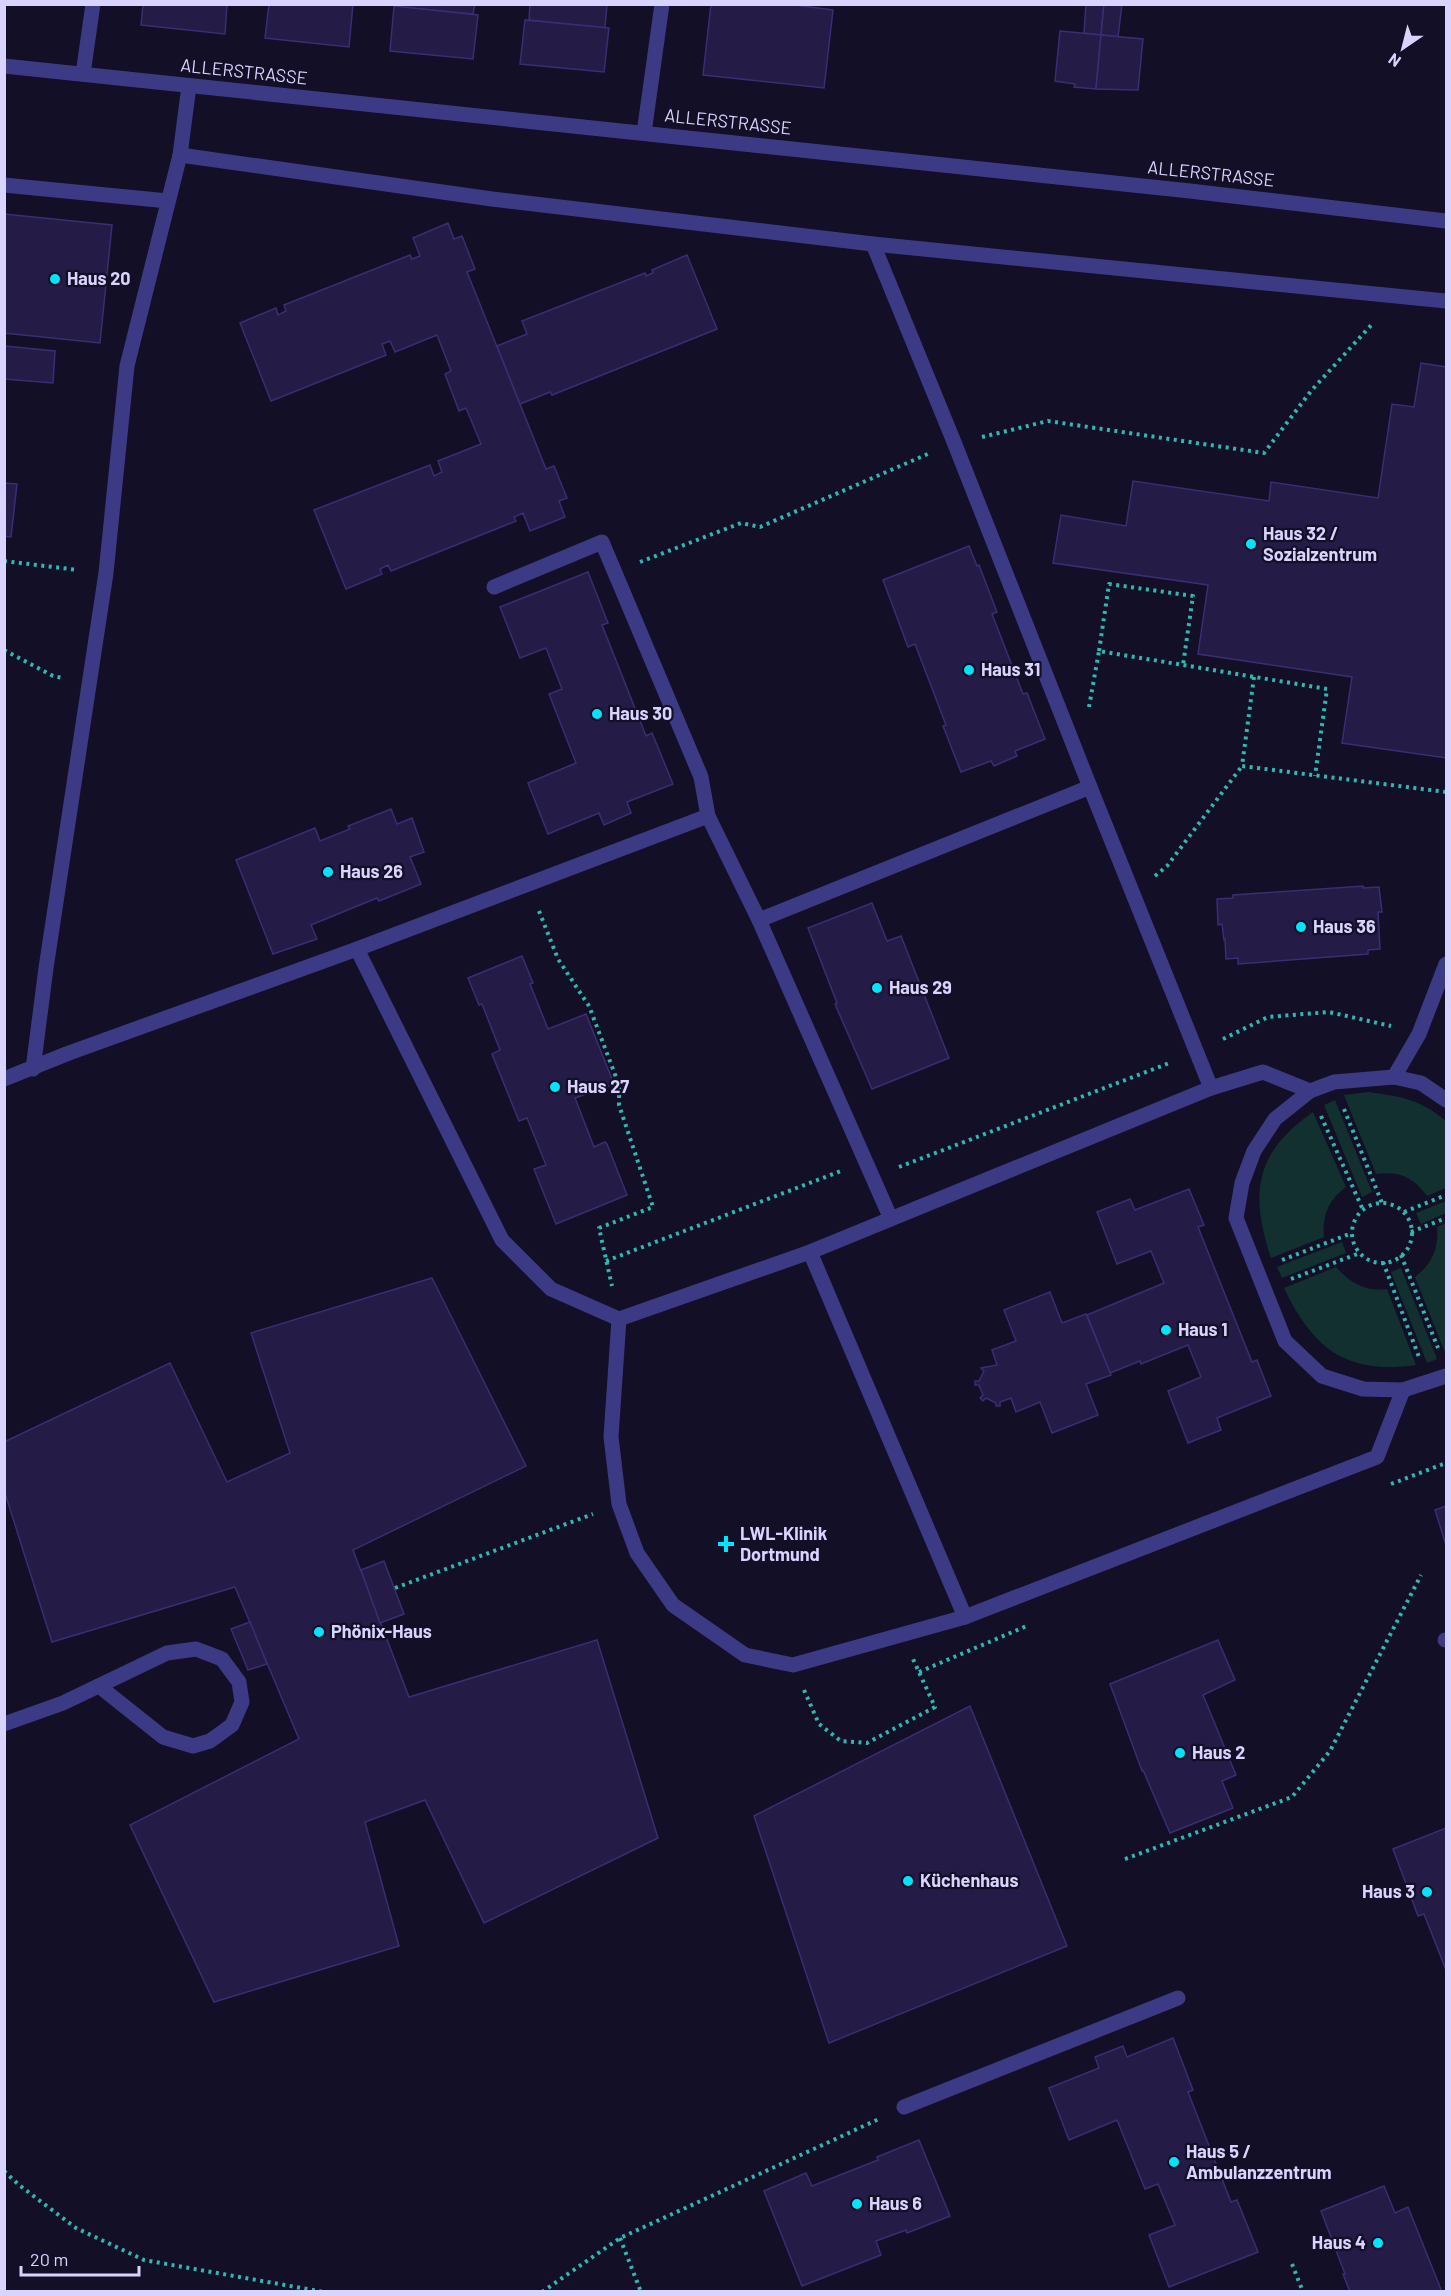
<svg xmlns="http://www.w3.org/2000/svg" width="1451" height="2296" viewBox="0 0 1451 2296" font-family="Barlow,sans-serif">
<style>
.green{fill:#12302f}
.building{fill:#241b47;stroke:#3b2d73;stroke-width:1.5}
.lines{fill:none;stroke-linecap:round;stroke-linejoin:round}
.path{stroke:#2fb8b0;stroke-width:4;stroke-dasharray:3 4.5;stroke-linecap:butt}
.service{stroke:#3d3a85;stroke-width:15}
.minor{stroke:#3d3a85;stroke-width:15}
.poi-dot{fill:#00e5ff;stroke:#130f26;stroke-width:2}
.labels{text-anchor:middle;stroke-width:4.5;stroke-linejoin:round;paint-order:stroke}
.street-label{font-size:18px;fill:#d9d4ff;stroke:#130f26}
.poi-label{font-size:18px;font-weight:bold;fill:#d9d4ff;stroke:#130f26;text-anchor:start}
</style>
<rect width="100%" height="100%" fill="#130f26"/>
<g class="green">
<path d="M1369,1092C1403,1097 1419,1099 1446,1121V1188L1427,1196C1413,1177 1400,1171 1376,1174L1344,1095Z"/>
<path d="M1335,1100L1372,1192L1362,1197L1324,1105Z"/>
<path d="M1313,1112L1346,1187C1328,1200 1322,1216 1324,1237L1271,1258C1250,1194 1254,1153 1313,1112Z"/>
<path d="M1446,1201V1213L1421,1224L1416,1213Z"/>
<path d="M1446,1223V1355L1415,1277C1432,1264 1439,1249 1437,1227Z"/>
<path d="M1342,1242L1346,1253L1282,1278L1277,1267Z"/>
<path d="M1336,1267C1350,1283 1365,1292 1387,1289L1416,1365C1347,1375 1313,1349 1284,1288Z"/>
<path d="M1401,1268L1437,1359L1427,1363L1391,1272Z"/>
</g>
<g class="building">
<path d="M143,4H227L225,34L141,25Z"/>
<path d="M269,4H353L349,47L265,38Z"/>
<path d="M398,4H475L473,14L398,7Z"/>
<path d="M530,4H607L605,28L529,20Z"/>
<path d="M711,4H787L833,10L824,88L703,75Z"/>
<path d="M1086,4H1104L1101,35L1084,33Z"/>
<path d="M1104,4H1122L1118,37L1101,35Z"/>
<path d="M394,6L478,15L473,59L390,51Z"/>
<path d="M525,20L609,28L604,72L520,64Z"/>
<path d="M1060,31L1101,35L1096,89L1074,87L1075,84L1055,81Z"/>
<path d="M1101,35L1143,39L1138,90L1096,89Z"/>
<path d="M4,214L112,225L100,343L4,333Z"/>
<path d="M448,223L454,239L462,236L475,269L467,272L520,404L546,469L554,466L567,498L559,501L565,517L530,531L523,513L514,517L516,521L391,571L388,565L380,569L382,574L346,589L314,510L430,465L434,476L442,472L438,461L481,444L466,408L459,411L445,374L451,371L437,335L395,352L390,341L382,344L386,355L271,401L240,323L276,308L278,315L286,311L284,305L410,255L412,259L420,256L413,238Z"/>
<path d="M687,255L717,329L552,395L550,392L520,404L497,346L527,334L522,321L645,273L646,276L653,273L652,270Z"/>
<path d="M5,346L55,351L53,383L4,379Z"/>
<path d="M1421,363L1446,367V758L1342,743L1352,677L1198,654L1208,585L1053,563L1061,515L1126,526L1133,481L1269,501L1271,482L1378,498L1392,404L1414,407Z"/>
<path d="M4,483L17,484L11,537L4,536Z"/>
<path d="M969,546L977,566L979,565L997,612L992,614L1023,694L1027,693L1045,739L1015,751L1017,756L994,766L991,761L961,772L943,726L946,725L915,644L908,647L883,580Z"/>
<path d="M588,572L608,623L602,625L646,736L652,733L673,784L627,802L631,813L604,825L599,813L548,834L528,783L576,763L549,694L562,689L546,648L520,658L500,607Z"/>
<path d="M391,809L397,824L412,818L424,852L410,857L421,884L379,901L377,898L311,925L317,939L273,954L236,860L315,828L320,841L350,829L348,826Z"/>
<path d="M1363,886V888L1379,887L1382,912H1378L1380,949L1368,950V954L1238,964V958L1226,959L1225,939L1224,940L1222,924L1218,925L1217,899L1233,898V895Z"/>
<path d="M872,903L887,941L901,936L949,1058L872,1089L835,1004L837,1003L808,928Z"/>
<path d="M522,956L533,983L530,984L548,1029L586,1014L614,1084L575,1098L594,1147L605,1142L607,1144L627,1195L556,1224L534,1169L546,1165L527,1118L519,1121L492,1054L500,1050L482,1004L479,1005L468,978Z"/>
<path d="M1189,1189L1204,1225L1198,1227L1252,1362L1257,1360L1271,1396L1217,1418L1221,1430L1188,1443L1168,1391L1201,1377L1188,1345L1141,1364L1140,1361L1110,1373L1087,1315L1164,1283L1151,1251L1117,1264L1097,1212L1130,1199L1135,1210Z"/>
<path d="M432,1278L526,1466L353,1550L409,1697L597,1640L658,1838L484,1923L425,1800L365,1822L399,1946L214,2002L130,1825L299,1739L235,1587L52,1642L4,1490V1442L170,1363L227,1482L290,1453L251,1333Z"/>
<path d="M1050,1292L1062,1323L1086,1314L1111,1375L1086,1384L1098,1415L1052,1433L1040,1402L1016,1412L1011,1398L1000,1402V1406H996V1403L986,1398L983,1401L980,1398L983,1395L979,1385H975V1381H979L984,1371L981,1368L997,1365L992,1350L1016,1341L1004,1310Z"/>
<path d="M1446,1506V1545L1435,1510Z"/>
<path d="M384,1561L404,1614L380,1623L361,1570Z"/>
<path d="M250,1622L267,1664L248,1670L231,1629Z"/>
<path d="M1218,1640L1235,1680L1203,1695L1236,1775L1222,1781L1233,1808L1170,1833L1143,1770L1142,1771L1110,1684Z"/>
<path d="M970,1706L1067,1946L829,2043L754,1816Z"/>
<path d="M1446,1828V1970L1424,1914L1418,1916L1393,1849Z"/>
<path d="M1173,2038L1193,2090L1188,2092L1231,2202L1237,2200L1258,2252L1169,2287L1149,2235L1175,2225L1158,2184L1145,2189L1117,2120L1069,2140L1049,2088L1099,2068L1095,2057L1123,2046L1127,2057Z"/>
<path d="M919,2140L950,2216L907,2233L906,2230L876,2241L881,2255L802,2286L764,2191L806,2173L812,2186L878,2160L877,2157Z"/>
<path d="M1384,2186L1395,2213L1408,2207L1442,2292H1350L1343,2274H1345L1321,2211Z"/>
</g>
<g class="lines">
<g class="path">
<path d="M982,437L1048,421L1264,453L1311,391L1374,322"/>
<path d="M4,561L78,570"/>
<path d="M640,562L741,523L760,527L930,453"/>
<path d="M4,650L53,676L63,678"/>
<path d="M1099,651L1109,584L1193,596L1183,665"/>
<path d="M1254,677L1242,766L1446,792"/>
<path d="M1089,707L1099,651L1327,689L1315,776"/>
<path d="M1155,876L1167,866L1242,766"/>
<path d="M539,911L558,959L589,1006L619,1085V1105L653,1207L599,1228L612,1286"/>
<path d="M1223,1039L1268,1017L1329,1012L1391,1026"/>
<path d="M1344,1109L1382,1203"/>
<path d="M1321,1116L1363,1210"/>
<path d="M899,1167L1172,1062"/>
<circle cx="1382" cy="1233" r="30"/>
<path d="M1404,1212L1446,1195"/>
<path d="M1411,1232L1446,1218"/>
<path d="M1401,1255L1438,1348"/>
<path d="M1282,1260L1352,1233"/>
<path d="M606,1261L841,1171"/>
<path d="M1383,1262L1419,1357"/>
<path d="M1291,1279L1360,1253"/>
<path d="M1391,1484L1446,1463"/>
<path d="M395,1588L593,1514"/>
<path d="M919,1672L1029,1625"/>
<path d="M804,1690L819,1724L841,1741L867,1743L935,1707L913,1659"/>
<path d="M1125,1859L1292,1797L1330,1751L1421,1575"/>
<path d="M4,2171L19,2185L76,2228L144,2260L324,2292"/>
<path d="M620,2238L641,2292"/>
<path d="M1292,2264L1303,2292"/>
<path d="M542,2292L620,2238L879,2119"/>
</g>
<g class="service">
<path d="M180,155L492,199L873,244L1446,301"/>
<path d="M4,185L168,201"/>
<path d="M873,244L954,442L1090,787"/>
<path d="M494,587L602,542L701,777L708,816"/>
<path d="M759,920L891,1219"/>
<path d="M33,1069L46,968L106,573L127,366L180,155L189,86"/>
<path d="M1394,1077L1419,1034L1446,964"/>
<path d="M4,1079L69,1053L357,949"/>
<path d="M1310,1091L1263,1072L1211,1088L810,1252L619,1319L611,1437L619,1504L637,1553L673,1605L745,1655L793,1665L965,1617L1377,1457L1403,1390"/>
<path d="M1446,1100L1421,1083L1394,1077L1334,1082L1310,1091L1275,1119L1254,1151L1242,1183L1236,1218L1285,1341L1322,1376L1363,1389L1403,1390L1446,1376"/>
<path d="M810,1252L965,1617"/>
<path d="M619,1319L551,1289L502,1240L357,949L708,816L759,920L1090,787L1211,1088"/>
<path d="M1445,1640H1446"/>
<path d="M4,1724L63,1703L167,1653L196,1649L222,1659L239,1682L242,1702L232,1725L210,1741L193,1746L163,1737L99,1686"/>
<path d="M904,2107L1178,1998"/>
</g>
<g class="minor">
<path d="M4,66L1190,191L1446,221"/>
<path d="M83,74L93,4"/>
<path d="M644,133L662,4"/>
</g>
</g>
<g class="poi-dot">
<circle cx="55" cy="279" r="6"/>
<circle cx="1251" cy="544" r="6"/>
<circle cx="969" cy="670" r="6"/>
<circle cx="597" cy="714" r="6"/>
<circle cx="328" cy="872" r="6"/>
<circle cx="1301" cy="927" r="6"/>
<circle cx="877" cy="988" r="6"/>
<circle cx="555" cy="1087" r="6"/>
<circle cx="1166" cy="1330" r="6"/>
<path d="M723 1535h6v6h6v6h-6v6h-6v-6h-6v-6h6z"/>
<circle cx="319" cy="1632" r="6"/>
<circle cx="1180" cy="1753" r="6"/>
<circle cx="908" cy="1881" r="6"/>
<circle cx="1427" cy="1892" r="6"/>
<circle cx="1174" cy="2162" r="6"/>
<circle cx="857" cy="2204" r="6"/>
<circle cx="1378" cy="2243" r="6"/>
</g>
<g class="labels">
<g class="street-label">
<text transform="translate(244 72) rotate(6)" y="6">ALLERSTRASSE</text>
<text transform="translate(728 122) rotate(6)" y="6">ALLERSTRASSE</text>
<text transform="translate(1211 174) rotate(6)" y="6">ALLERSTRASSE</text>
</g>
<g class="poi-label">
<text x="67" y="285">Haus 20</text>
<text x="1263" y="540">Haus 32 /<tspan x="1263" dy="21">Sozialzentrum</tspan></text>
<text x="981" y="676">Haus 31</text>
<text x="609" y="720">Haus 30</text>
<text x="340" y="878">Haus 26</text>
<text x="1313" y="933">Haus 36</text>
<text x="889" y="994">Haus 29</text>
<text x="567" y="1093">Haus 27</text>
<text x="1178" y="1336">Haus 1</text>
<text x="740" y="1540">LWL-Klinik<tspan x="740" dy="21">Dortmund</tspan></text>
<text x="331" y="1638">Phönix-Haus</text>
<text x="1192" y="1759">Haus 2</text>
<text x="920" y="1887">Küchenhaus</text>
<text x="1415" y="1898" text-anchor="end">Haus 3</text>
<text x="1186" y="2158">Haus 5 /<tspan x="1186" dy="21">Ambulanzzentrum</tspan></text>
<text x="869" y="2210">Haus 6</text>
<text x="1366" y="2249" text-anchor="end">Haus 4</text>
</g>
</g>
<rect width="1451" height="2296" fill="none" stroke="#d9d4ff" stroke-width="12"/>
<g transform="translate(1403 48) rotate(215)" stroke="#130f26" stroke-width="4.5" paint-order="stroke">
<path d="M0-4.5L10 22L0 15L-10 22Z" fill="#d9d4ff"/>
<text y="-9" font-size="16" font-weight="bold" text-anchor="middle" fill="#d9d4ff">N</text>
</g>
<path d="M21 2266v9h118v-9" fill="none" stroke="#d9d4ff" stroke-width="3"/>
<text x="30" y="2266" font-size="18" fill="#d9d4ff" stroke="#130f26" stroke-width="4.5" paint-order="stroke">20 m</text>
</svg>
